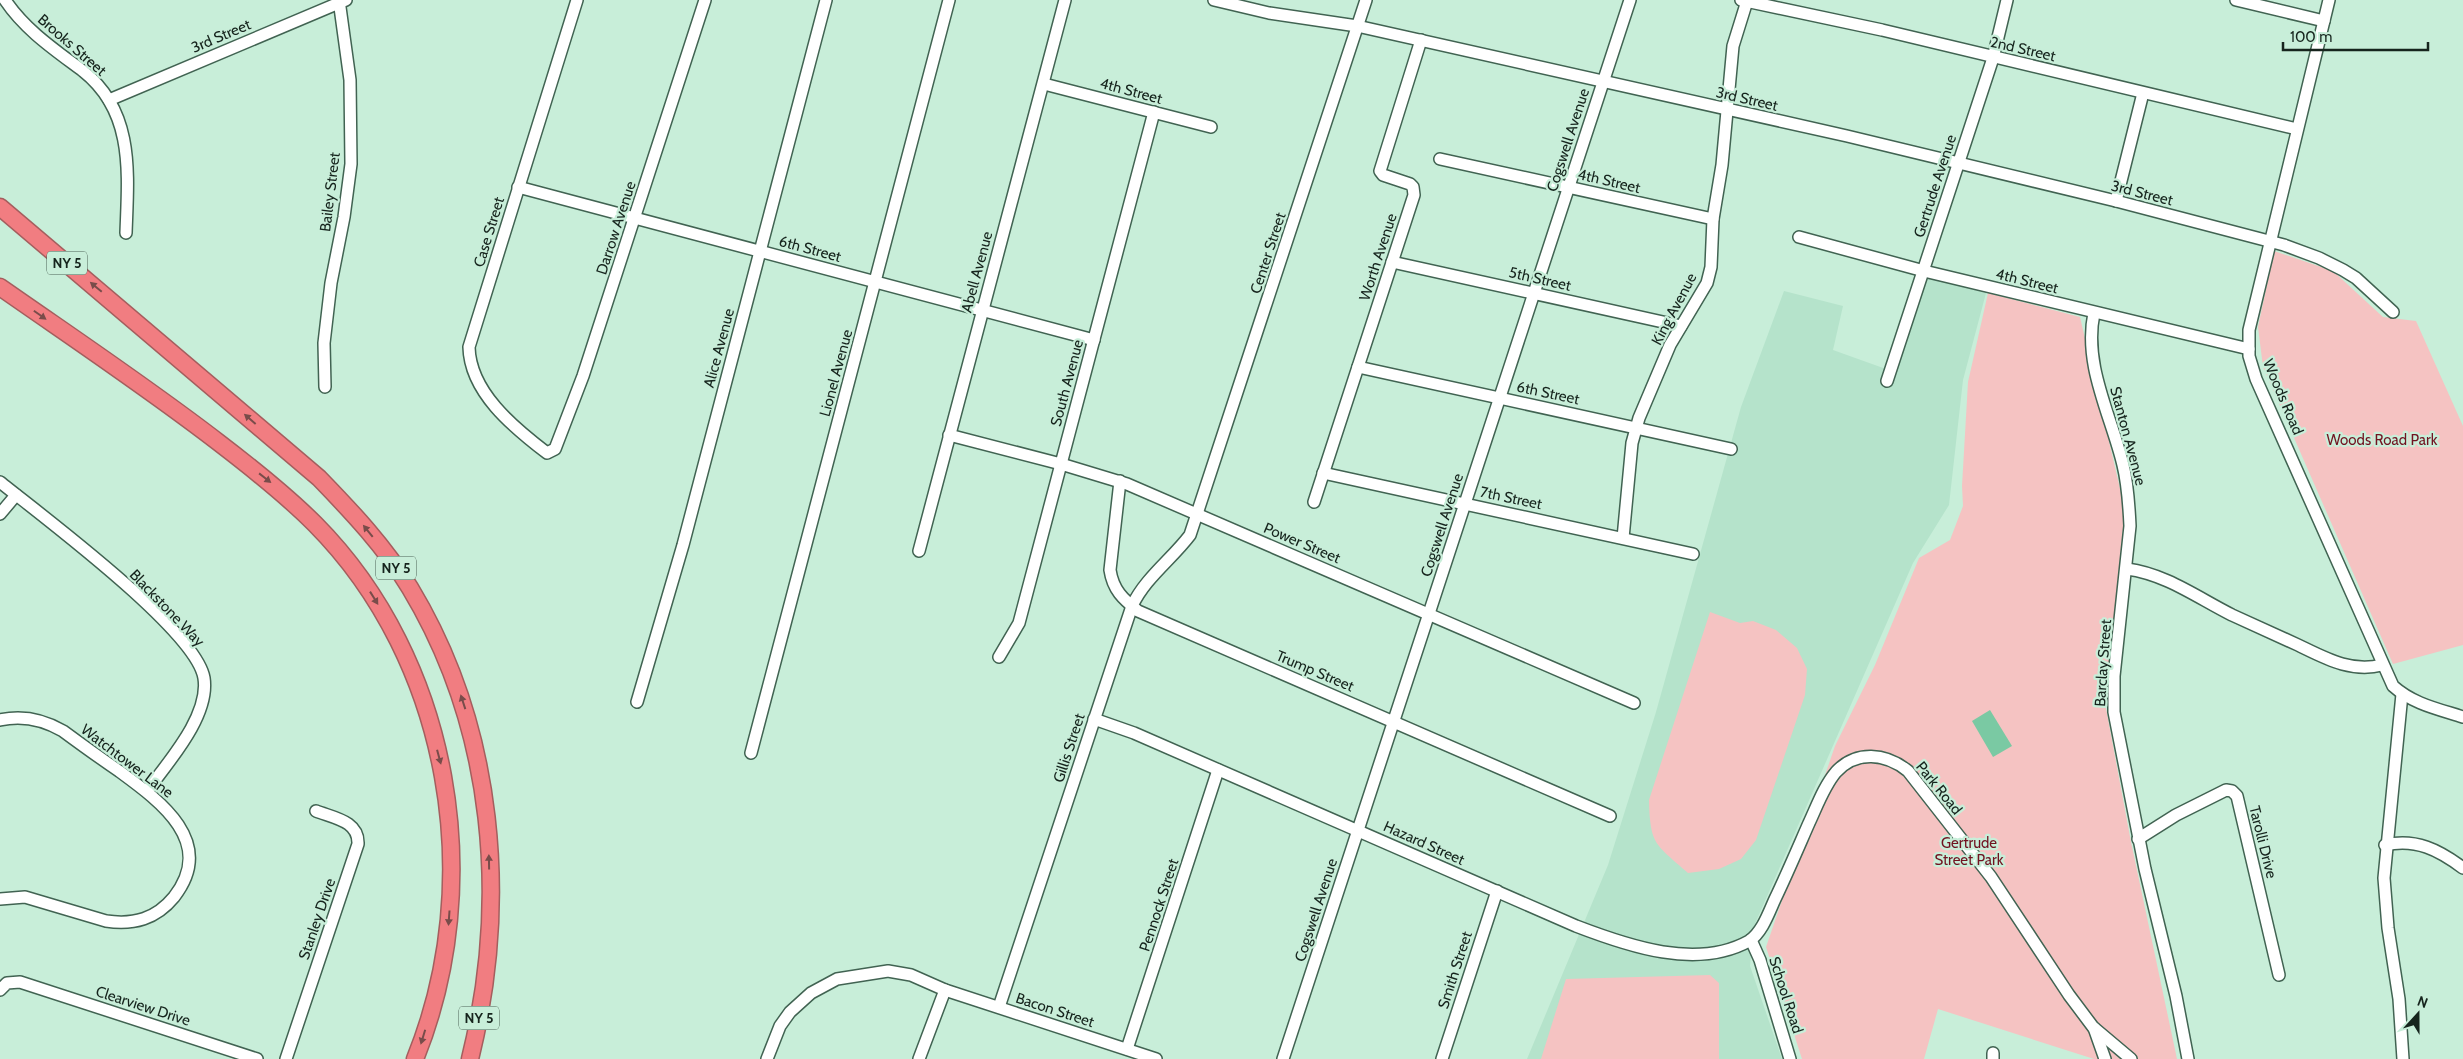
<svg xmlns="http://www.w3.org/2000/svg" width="2463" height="1059" viewBox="0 0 2463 1059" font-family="Cabin,sans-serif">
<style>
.built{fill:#b5e3cb}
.green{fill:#f5c3c2}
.water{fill:#7ac9a3}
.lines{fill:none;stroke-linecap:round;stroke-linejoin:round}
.minor-casing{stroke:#416352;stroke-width:14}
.highway-casing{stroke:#a45e5e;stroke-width:19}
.minor{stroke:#fff;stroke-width:11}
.highway{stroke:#f17d81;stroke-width:16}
.oneway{fill:#794c4a}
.labels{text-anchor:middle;stroke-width:4.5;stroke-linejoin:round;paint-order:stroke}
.shield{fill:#c8eed9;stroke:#4b6155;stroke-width:1}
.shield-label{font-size:14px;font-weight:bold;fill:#16241d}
.street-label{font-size:15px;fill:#16241d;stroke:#c8eed9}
.park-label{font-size:15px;fill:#711321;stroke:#c8eed9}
</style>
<rect width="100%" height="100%" fill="#c8eed9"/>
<path class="built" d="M1915,274L1986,293L1963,380L1949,505L1913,563L1754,926L1750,966L1782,1059H1527L1608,865L1656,712L1741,407L1784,291L1843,306L1833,350L1886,369Z"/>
<g class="green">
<path d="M2274,251L2333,271L2383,317L2416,321L2463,426V645L2393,664L2263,367L2258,327Z"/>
<path d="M1988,293L2080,317L2125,510L2105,703L2131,842L2177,1059H2094L1938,1009L1924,1059H1802L1766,947L1835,746L1875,665L1919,558L1950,540L1963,506L1962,486L1968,382Z"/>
<path d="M1710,612L1740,623L1753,621L1776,630L1797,648L1807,669L1805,695L1756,840L1741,859L1719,869L1688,873C1656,844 1650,846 1649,800Z"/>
<path d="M1710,975L1719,983V1059H1541L1566,979Z"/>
</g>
<path class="water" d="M1990,710L2012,746L1993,757L1972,721Z"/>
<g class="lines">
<defs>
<g id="minor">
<path d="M5,0C25,30 55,50 83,71C135,112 128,174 126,233"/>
<path d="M577,0L469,347C470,392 513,427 547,453L555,449L583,376L705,0"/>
<path d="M1214,0L1269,13L1357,26L1847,136L2116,201L2284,245L2319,258L2343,270L2356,278L2393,312"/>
<path d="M1741,0L1882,30L2297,129"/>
<path d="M2236,0L2324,21"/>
<path d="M2329,0L2249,330V356L2256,379L2393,686C2413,704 2438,709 2463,717"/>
<path d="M1044,84L1211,127"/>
<path d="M109,100L346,0"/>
<path d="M1440,159L1713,219"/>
<path d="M518,187L1094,340"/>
<path d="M2116,201L2143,93"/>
<path d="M1799,237L1924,271L2249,349"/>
<path d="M1392,262L1681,326"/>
<path d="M2094,313C2083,365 2111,415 2123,465C2128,485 2129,505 2130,526L2114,676V712L2145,869L2176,996L2188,1059"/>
<path d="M1358,367L1731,449"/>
<path d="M1887,381L1993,58L2007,0"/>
<path d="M325,387L324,343L331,283L344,217L351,164L350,80L339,0"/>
<path d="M949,435L1061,464L1127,484L1634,703"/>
<path d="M1323,473L1693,554"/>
<path d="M1120,481L1110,570C1113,590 1123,599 1138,611L1610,816"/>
<path d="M0,482C42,516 196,630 204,678C210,716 168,762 147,791"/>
<path d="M1314,502L1414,195L1413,187L1410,184L1383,175L1380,171L1421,40"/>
<path d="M0,514L16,495"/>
<path d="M1623,538L1632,443L1639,418L1670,345L1707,283L1711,267L1713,219L1722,165L1733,46L1747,1"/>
<path d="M919,551L1065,0"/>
<path d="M2127,569C2166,574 2198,598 2232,615C2254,625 2276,635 2298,645C2325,658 2351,673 2382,665"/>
<path d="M999,657L1019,623L1154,112"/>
<path d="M2402,694L2384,878L2388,928L2399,999L2403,1059"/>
<path d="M637,702L683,545L826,0"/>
<path d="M1094,719L1134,733L1576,926C1628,946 1697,970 1749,941C1762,933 1769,912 1775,899C1787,874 1798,848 1809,823C1817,806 1824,786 1836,772C1856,750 1886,753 1908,771L1991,877L2069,995L2093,1027L2131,1059"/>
<path d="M0,720C22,715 44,720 63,731C82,745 100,758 119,771C160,801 217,842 174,897C156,919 134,925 106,921L25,897L0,899"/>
<path d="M751,753L949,0"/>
<path d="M2138,839L2176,815L2226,790L2232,791L2237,796L2279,975"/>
<path d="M2385,845C2416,838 2439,850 2463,868"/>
<path d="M1751,940L1760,960L1790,1059"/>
<path d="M0,990L7,983L20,982L257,1059"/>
<path d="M999,1007L1132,606C1145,578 1172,559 1190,535L1366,0"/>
<path d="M2094,1028L2105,1059"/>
<path d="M1127,1049L1218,770"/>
<path d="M286,1059L358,844C359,821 334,818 316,811"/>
<path d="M767,1059L780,1026L790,1012L811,993L837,979L888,971L911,975L945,990L1156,1059"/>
<path d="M919,1059L945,990"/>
<path d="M1283,1059L1630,0"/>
<path d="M1442,1059L1497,891"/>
<path d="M1993,1059V1053"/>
</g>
<g id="highway">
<path d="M0,207L319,478C352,512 385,547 410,588C495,729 509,901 470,1059"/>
<path d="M0,287C73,338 148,388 218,442C252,468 285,494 315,524C451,661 487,882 415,1059"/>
</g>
</defs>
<use href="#minor" class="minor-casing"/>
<use href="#highway" class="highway-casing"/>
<use href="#minor" class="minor"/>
<use href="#highway" class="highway"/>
</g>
<defs><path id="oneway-solid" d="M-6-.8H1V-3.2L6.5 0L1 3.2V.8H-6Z" transform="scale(1.25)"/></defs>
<g class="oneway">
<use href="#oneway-solid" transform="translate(96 287) rotate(-140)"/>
<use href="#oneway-solid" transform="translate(40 315) rotate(35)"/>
<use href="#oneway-solid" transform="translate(250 419) rotate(-139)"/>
<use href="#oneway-solid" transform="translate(265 478) rotate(38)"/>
<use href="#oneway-solid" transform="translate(368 531) rotate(-129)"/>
<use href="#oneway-solid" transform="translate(374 598) rotate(58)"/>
<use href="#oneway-solid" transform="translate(463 702) rotate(-108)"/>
<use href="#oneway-solid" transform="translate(439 757) rotate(75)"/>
<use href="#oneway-solid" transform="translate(489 862) rotate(-91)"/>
<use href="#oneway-solid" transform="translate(449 918) rotate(94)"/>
<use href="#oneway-solid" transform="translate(423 1037) rotate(107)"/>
</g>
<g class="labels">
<g class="shield">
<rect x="47" y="251.5" width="40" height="23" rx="4"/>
<rect x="376" y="556.5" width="40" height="23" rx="4"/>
<rect x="459" y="1006.5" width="40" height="23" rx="4"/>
</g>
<g class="shield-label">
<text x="67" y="268">NY 5</text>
<text x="396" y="573">NY 5</text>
<text x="479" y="1023">NY 5</text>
</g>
<g class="street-label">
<text transform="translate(221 36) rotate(-23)" y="5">3rd Street</text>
<text transform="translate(72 45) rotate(41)" y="5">Brooks Street</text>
<text transform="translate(2023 49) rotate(13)" y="5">2nd Street</text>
<text transform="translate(1131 91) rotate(15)" y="5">4th Street</text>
<text transform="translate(1747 99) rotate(13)" y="5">3rd Street</text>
<text transform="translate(1568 140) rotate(-72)" y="5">Cogswell Avenue</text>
<text transform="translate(1609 181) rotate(13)" y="5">4th Street</text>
<text transform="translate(1935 186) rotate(-72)" y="5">Gertrude Avenue</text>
<text transform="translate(330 192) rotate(-83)" y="5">Bailey Street</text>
<text transform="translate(2142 193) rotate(14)" y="5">3rd Street</text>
<text transform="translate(616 228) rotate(-72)" y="5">Darrow Avenue</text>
<text transform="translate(489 232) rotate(-73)" y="5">Case Street</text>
<text transform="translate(810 249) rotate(15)" y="5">6th Street</text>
<text transform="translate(1268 253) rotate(-72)" y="5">Center Street</text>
<text transform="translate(1378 257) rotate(-72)" y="5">Worth Avenue</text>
<text transform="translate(977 272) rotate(-75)" y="5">Abell Avenue</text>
<text transform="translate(1540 279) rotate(13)" y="5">5th Street</text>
<text transform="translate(2027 281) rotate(14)" y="5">4th Street</text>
<text transform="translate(1674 309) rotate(-62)" y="5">King Avenue</text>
<text transform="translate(719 348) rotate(-75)" y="5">Alice Avenue</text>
<text transform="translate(836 373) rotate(-75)" y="5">Lionel Avenue</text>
<text transform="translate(1067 383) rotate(-75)" y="5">South Avenue</text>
<text transform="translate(1548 393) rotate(12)" y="5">6th Street</text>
<text transform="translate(2283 397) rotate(67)" y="5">Woods Road</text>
<text transform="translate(2128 436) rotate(75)" y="5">Stanton Avenue</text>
<text transform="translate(1511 498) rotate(12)" y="5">7th Street</text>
<text transform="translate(1442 525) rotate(-72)" y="5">Cogswell Avenue</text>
<text transform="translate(1302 543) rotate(23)" y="5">Power Street</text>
<text transform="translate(167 608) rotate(46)" y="5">Blackstone Way</text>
<text transform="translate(2103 663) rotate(-86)" y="5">Barclay Street</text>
<text transform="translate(1315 671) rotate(23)" y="5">Trump Street</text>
<text transform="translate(1069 748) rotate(-72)" y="5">Gillis Street</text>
<text transform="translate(127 761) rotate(37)" y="5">Watchtower Lane</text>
<text transform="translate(1939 788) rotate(51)" y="5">Park Road</text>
<text transform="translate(2263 842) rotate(76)" y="5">Tarolli Drive</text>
<text transform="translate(1424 843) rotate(24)" y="5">Hazard Street</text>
<text transform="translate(1159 905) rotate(-72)" y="5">Pennock Street</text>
<text transform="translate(1316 910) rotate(-72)" y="5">Cogswell Avenue</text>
<text transform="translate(317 919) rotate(-71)" y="5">Stanley Drive</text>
<text transform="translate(1455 970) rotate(-72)" y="5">Smith Street</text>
<text transform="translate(1786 995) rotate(72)" y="5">School Road</text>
<text transform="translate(143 1006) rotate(18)" y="5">Clearview Drive</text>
<text transform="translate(1055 1010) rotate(18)" y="5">Bacon Street</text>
</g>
<g class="park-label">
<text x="2382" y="445">Woods Road Park</text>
<text x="1969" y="848">Gertrude<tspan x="1969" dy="17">Street Park</tspan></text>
</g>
</g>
<g transform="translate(2418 1014) rotate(21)" stroke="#c8eed9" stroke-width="4" paint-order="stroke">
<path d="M0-4L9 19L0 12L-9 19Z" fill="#16241d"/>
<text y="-8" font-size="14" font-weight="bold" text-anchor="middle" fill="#16241d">N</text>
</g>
<path d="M2283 42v8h145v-8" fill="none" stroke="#16241d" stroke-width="2.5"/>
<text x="2290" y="42" font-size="15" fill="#16241d" stroke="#c8eed9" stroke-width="4" paint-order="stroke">100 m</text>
</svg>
